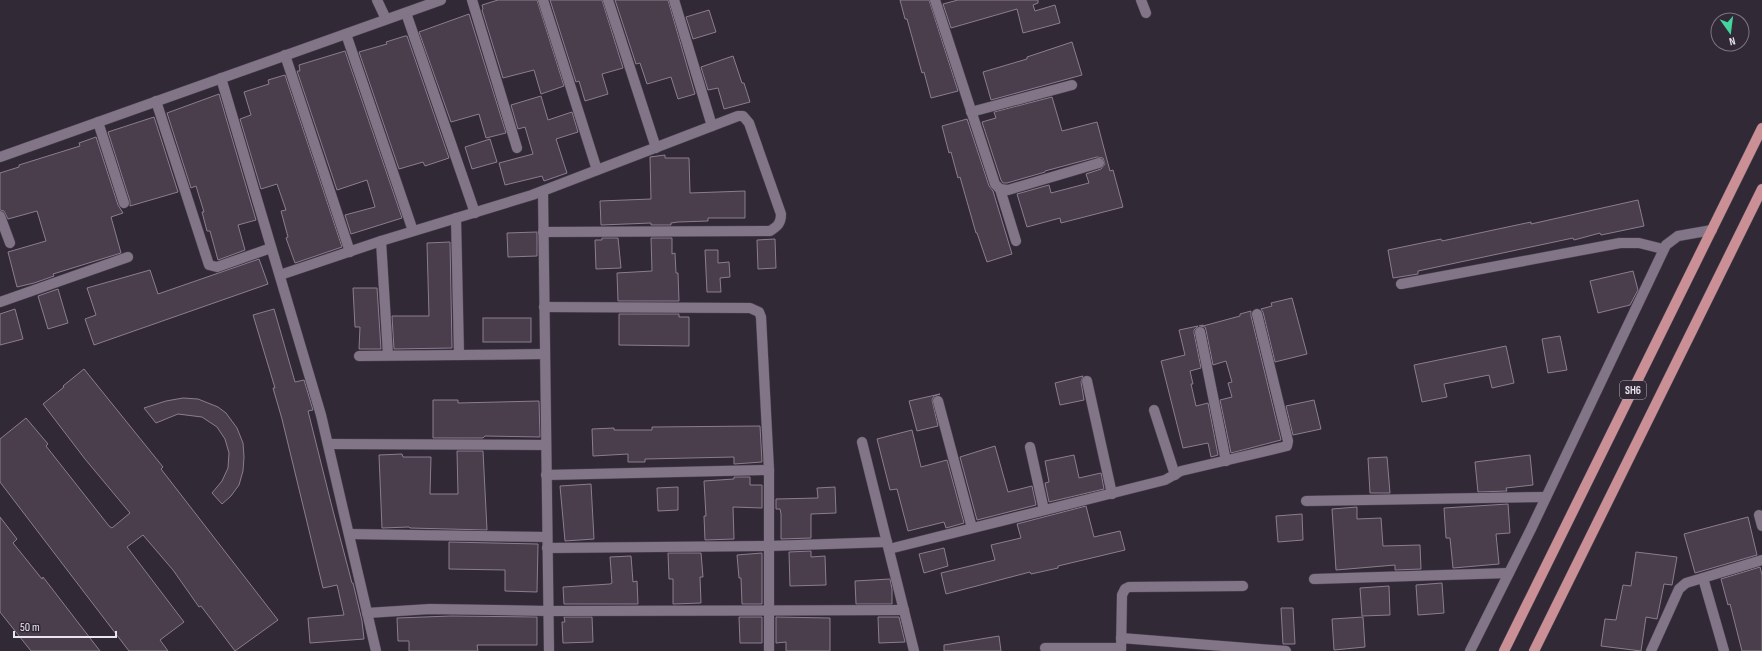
<svg xmlns="http://www.w3.org/2000/svg" width="1762" height="651" viewBox="0 0 1762 651" font-family="'Sofia Sans Condensed',sans-serif">
<style>
.building{fill:#4a3e4d;stroke:#8a7e8e}
.lines{fill:none;stroke-linecap:round;stroke-linejoin:round}
.minor-casing{stroke:#4c4451;stroke-width:11}
.major-casing{stroke:#4c4451;stroke-width:11}
.minor{stroke:#817587;stroke-width:10}
.major{stroke:#ca9095;stroke-width:10}
.labels{text-anchor:middle;stroke-width:3.5;stroke-linejoin:round;paint-order:stroke}
.shield{fill:#322937;stroke:#b3acb7;stroke-width:1}
.shield-label{font-size:11px;font-weight:bold;fill:#eae4ee}
</style>
<rect width="100%" height="100%" fill="#322937"/>
<g class="building">
<path d="M498,0H537L564,86L541,94L534,70L503,78L482,10L483,9L482,5Z"/>
<path d="M550,0H602L623,68L602,74L608,94L585,101L579,81L576,82Z"/>
<path d="M615,0H668L695,94L678,99L671,77L647,84L640,63L636,64Z"/>
<path d="M900,0H929L958,91L931,98L924,72L922,73L907,19H905Z"/>
<path d="M958,0H1038V3L1033,5L1035,11L1055,5L1060,23L1023,33L1017,9L951,28L943,4Z"/>
<path d="M709,10L716,32L693,39L686,17Z"/>
<path d="M469,14L506,133L486,138L479,114L451,122L419,32Z"/>
<path d="M405,36H407L449,158L425,166L423,162L399,169L359,52L387,44L386,42Z"/>
<path d="M1072,42L1082,75L991,100L983,72L1027,59V57Z"/>
<path d="M345,51L402,218L351,234L345,215L375,207L367,180L337,190L297,71H300L299,65Z"/>
<path d="M733,56L742,83H744L750,102L724,109L718,88L708,90L701,67Z"/>
<path d="M285,75L342,247L295,263L286,238L288,237L281,211L286,210L277,184L261,189L240,119L251,115L244,92L269,84L268,80Z"/>
<path d="M219,94L256,220L238,225L245,250L218,260L210,231H207L202,212H204L196,186L191,188L167,113Z"/>
<path d="M541,96L548,120L572,112L578,132L556,139L567,173L544,181L542,176L505,185L499,163L533,154L525,127L518,129L511,105Z"/>
<path d="M1052,97L1062,131L1097,122L1110,171L1113,170L1123,207L1061,223L1060,218L1027,227L1017,194L1049,185L1051,193L1089,183L1086,174L1101,169L1105,164L1103,158L1097,157L1045,171V172L1007,183H1003L1001,180L982,122L996,118L994,112Z"/>
<path d="M154,117L178,192L130,206V201L108,132Z"/>
<path d="M967,119L989,186L993,191L1012,254L987,262L977,233H976L960,177L958,178L951,152L949,153L942,126Z"/>
<path d="M96,137L118,205L123,213L111,217L121,253L53,274L54,276L34,283L17,287L8,252L46,241L37,211L8,219L4,211L0,210V173L19,167V165L80,146L79,143Z"/>
<path d="M490,139L497,162L472,169L465,147Z"/>
<path d="M665,155V158H689L690,193L745,191V218H708V221L678,222L671,223V225H651V223L601,225L600,201L651,199L650,157Z"/>
<path d="M1638,200L1644,226L1601,235L1600,233L1574,240L1573,238L1418,271V274L1393,278L1388,250L1441,239L1442,241L1531,222V224Z"/>
<path d="M537,232V256L508,257L507,233Z"/>
<path d="M602,238H618L621,268L596,269L595,240H602Z"/>
<path d="M651,238H672V254L675,253L676,273H678L679,301H618L617,273L652,271Z"/>
<path d="M775,239L776,268L758,269L757,240Z"/>
<path d="M450,242L452,348L394,349L392,316H429L427,243Z"/>
<path d="M705,250H718V263L729,262L730,277L720,278L721,292H707Z"/>
<path d="M259,259L268,284L94,345L85,319L96,315L87,288L150,270L158,294Z"/>
<path d="M1633,271L1638,290L1630,305L1598,313L1590,281Z"/>
<path d="M353,288H377L381,349H359L360,327H355Z"/>
<path d="M58,289L68,323L48,329L38,296Z"/>
<path d="M1292,298L1307,354L1275,362L1263,312L1261,309L1272,306L1271,303Z"/>
<path d="M15,309L23,339L0,345V314Z"/>
<path d="M274,309L295,382L304,380L313,410L308,411L332,507L352,583H353L362,621L364,639L310,643L308,618L344,615L337,585L323,588L282,419L273,388H275L253,315Z"/>
<path d="M1251,311V316L1281,440L1231,453L1220,400L1232,397L1228,383L1232,382L1226,361L1213,365L1206,330L1205,327L1199,326L1203,325V326L1240,316V314Z"/>
<path d="M619,314H679V317H689V346L619,345Z"/>
<rect x="483" y="318" width="48" height="24"/>
<path d="M1198,326L1194,330V333L1201,368L1190,371L1193,384H1191L1196,406L1208,403L1218,455L1211,457L1208,443L1183,448L1161,361L1185,355L1179,330Z"/>
<path d="M1560,336L1567,370L1548,373L1542,339Z"/>
<path d="M1506,346L1514,383L1492,388L1489,375L1444,384L1447,397L1422,402L1414,365Z"/>
<path d="M84,369L163,467L161,469L278,620L235,651L201,606L199,607L173,570L143,535L127,547L184,622L160,640L168,651H129L0,482V439L26,418L48,444L46,446L109,526L112,528L130,513L85,459L43,404L64,387L63,386Z"/>
<path d="M1083,376L1081,382L1084,400L1060,405L1055,383Z"/>
<path d="M940,394L934,396L932,400L938,426L917,431L909,401Z"/>
<path d="M183,398L198,399L218,407L226,413L237,428L243,443L244,457L243,471L239,485L231,496L222,504L212,493L222,481L228,468L229,453L225,439L217,427L202,417L178,414L156,423L144,408L166,401Z"/>
<path d="M433,400H458V403L539,401L540,437L485,436L483,438H433Z"/>
<path d="M1314,400L1321,429L1293,435L1286,406Z"/>
<path d="M760,426L762,462L734,464V457L645,459V462H628V454L593,456L592,429L614,428V430H652V427Z"/>
<path d="M912,430L921,467L947,460L964,523L946,528L944,522L908,531L897,489L890,490L877,439Z"/>
<path d="M995,446L1008,492L1032,486L1036,505L977,520L960,457Z"/>
<path d="M457,451H483L487,530L410,528L409,527L382,528L379,455L402,454L403,457H431L430,494H458Z"/>
<path d="M1074,455L1079,478L1101,473L1104,489L1049,502L1045,483L1049,482L1045,461Z"/>
<path d="M1530,455L1533,485L1506,488L1507,491L1478,492L1475,462Z"/>
<path d="M1387,457L1390,493H1370L1368,458Z"/>
<path d="M734,477H750V485H762V508L733,507L734,539L705,540L704,516H706L704,481L734,479Z"/>
<path d="M591,484L594,539L565,541L560,486Z"/>
<path d="M678,487V510L658,511L657,488Z"/>
<path d="M835,487L836,513L811,514V538L781,539V514L780,509H776V499L818,498L817,488Z"/>
<path d="M1508,504L1510,533L1496,534L1499,564L1453,568L1450,538H1446L1444,508Z"/>
<path d="M1086,506L1094,537L1120,531L1125,550L1058,566V568L1031,574L1030,572L946,594L941,573L995,560L991,545L1021,538L1017,524Z"/>
<path d="M1357,507V519L1381,518L1383,546L1420,545L1421,569L1395,570V565L1336,570L1332,509Z"/>
<path d="M1302,514L1303,540L1278,542L1276,516Z"/>
<path d="M0,517L17,539L13,543L42,579L43,577L100,651H31L0,612Z"/>
<path d="M1748,517L1757,555L1695,573L1684,534Z"/>
<path d="M449,542L538,544L537,592L505,591V570L449,569Z"/>
<path d="M944,548L948,566L924,573L919,554Z"/>
<path d="M811,551V557L825,556L826,585L790,586L789,552Z"/>
<path d="M1636,552L1677,557L1672,585L1664,584L1657,619L1646,617L1641,651L1601,646L1605,619L1616,620L1623,585L1631,586Z"/>
<path d="M668,553H701L703,577H700L701,603L673,604V579H669Z"/>
<path d="M762,553V604H742L741,578H739L737,555Z"/>
<path d="M631,556L633,582L637,581L638,604H564L563,587L610,584L612,583L610,557Z"/>
<path d="M1760,567L1762,575V651H1742L1730,604L1728,605L1721,579Z"/>
<path d="M890,579L892,589V604H856L855,581Z"/>
<path d="M1442,583L1444,613L1418,615L1416,585Z"/>
<path d="M1389,586L1390,615L1362,616L1360,588Z"/>
<path d="M1281,608H1293L1295,644H1283Z"/>
<path d="M451,616L537,617V645H477L478,651H409V641H398L397,618Z"/>
<path d="M564,617H592L593,642L563,643L562,622H565Z"/>
<path d="M739,617H762V643H740Z"/>
<path d="M776,617L830,618V651H786V642L776,643Z"/>
<path d="M878,617H899L905,642L879,643Z"/>
<path d="M1363,617L1365,647L1334,650L1332,619Z"/>
<path d="M999,636L1001,651H944V645Z"/>
</g>
<g class="lines">
<defs>
<g id="minor">
<path d="M377,0L386,19"/>
<path d="M472,0L517,148"/>
<path d="M543,0L597,170"/>
<path d="M608,0L656,148"/>
<path d="M674,0L712,126"/>
<path d="M935,0L995,184L1000,189L1008,190L1099,163"/>
<path d="M1141,0L1146,13"/>
<path d="M406,13L475,213"/>
<path d="M346,34L413,231"/>
<path d="M285,55L350,252"/>
<path d="M221,78L321,415L376,651"/>
<path d="M156,101L209,265L217,267L271,248"/>
<path d="M971,112L1072,85"/>
<path d="M98,122L124,203"/>
<path d="M0,157L441,0"/>
<path d="M1000,189L1016,241"/>
<path d="M543,191L549,651"/>
<path d="M0,216L10,243"/>
<path d="M456,218L459,355"/>
<path d="M381,241L388,355"/>
<path d="M280,275L381,241L532,195L738,116H743L749,123L781,214C781,223 778,226 770,231L543,232"/>
<path d="M1401,284L1620,243H1639L1663,249"/>
<path d="M0,302L128,257"/>
<path d="M544,307L750,308L759,312L761,317L769,470V651"/>
<path d="M1200,332L1226,461"/>
<path d="M359,356L545,354"/>
<path d="M1087,381L1112,494"/>
<path d="M938,401L972,528"/>
<path d="M1154,410L1175,475"/>
<path d="M862,442L914,651"/>
<path d="M328,444L546,445"/>
<path d="M1030,447L1044,510"/>
<path d="M546,475L769,470"/>
<path d="M1306,501L1546,497"/>
<path d="M1759,515L1762,526"/>
<path d="M349,534L547,537"/>
<path d="M547,548L769,546L887,542"/>
<path d="M889,549L1165,480L1181,471L1287,446L1288,441L1257,314"/>
<path d="M1703,578L1724,651"/>
<path d="M1314,579L1509,573"/>
<path d="M367,613L430,609L548,611L904,610"/>
<path d="M1121,638L1286,651"/>
<path d="M1045,648H1121"/>
<path d="M1121,651L1122,595L1125,589L1129,587L1243,586"/>
<path d="M1470,651L1531,529L1666,245L1678,236L1712,230"/>
<path d="M1651,651L1679,589L1686,583L1762,560"/>
</g>
<g id="major">
<path d="M1504,651L1762,128"/>
<path d="M1534,651L1762,189"/>
</g>
</defs>
<use href="#minor" class="minor-casing"/>
<use href="#major" class="major-casing"/>
<use href="#minor" class="minor"/>
<use href="#major" class="major"/>
</g>
<g class="labels">
<rect class="shield" x="1620" y="381" width="26" height="18" rx="3"/>
<g class="shield-label">
<text x="1633" y="394">SH6</text>
</g>
</g>
<g transform="translate(1730 32) rotate(166)"><circle r="19" fill="#322937" stroke="#7c7480"/>
<path d="M0-3L7 15L0 10L-7 15Z" fill="#46d49e"/>
<text y="-6" font-size="11" font-weight="bold" text-anchor="middle" fill="#eae4ee">N</text>
</g>
<path d="M14 631v6h102v-6" fill="none" stroke="#eae4ee" stroke-width="2"/>
<text x="20" y="631" font-size="12" fill="#eae4ee" stroke="#322937" stroke-width="3" paint-order="stroke">50 m</text>
</svg>
